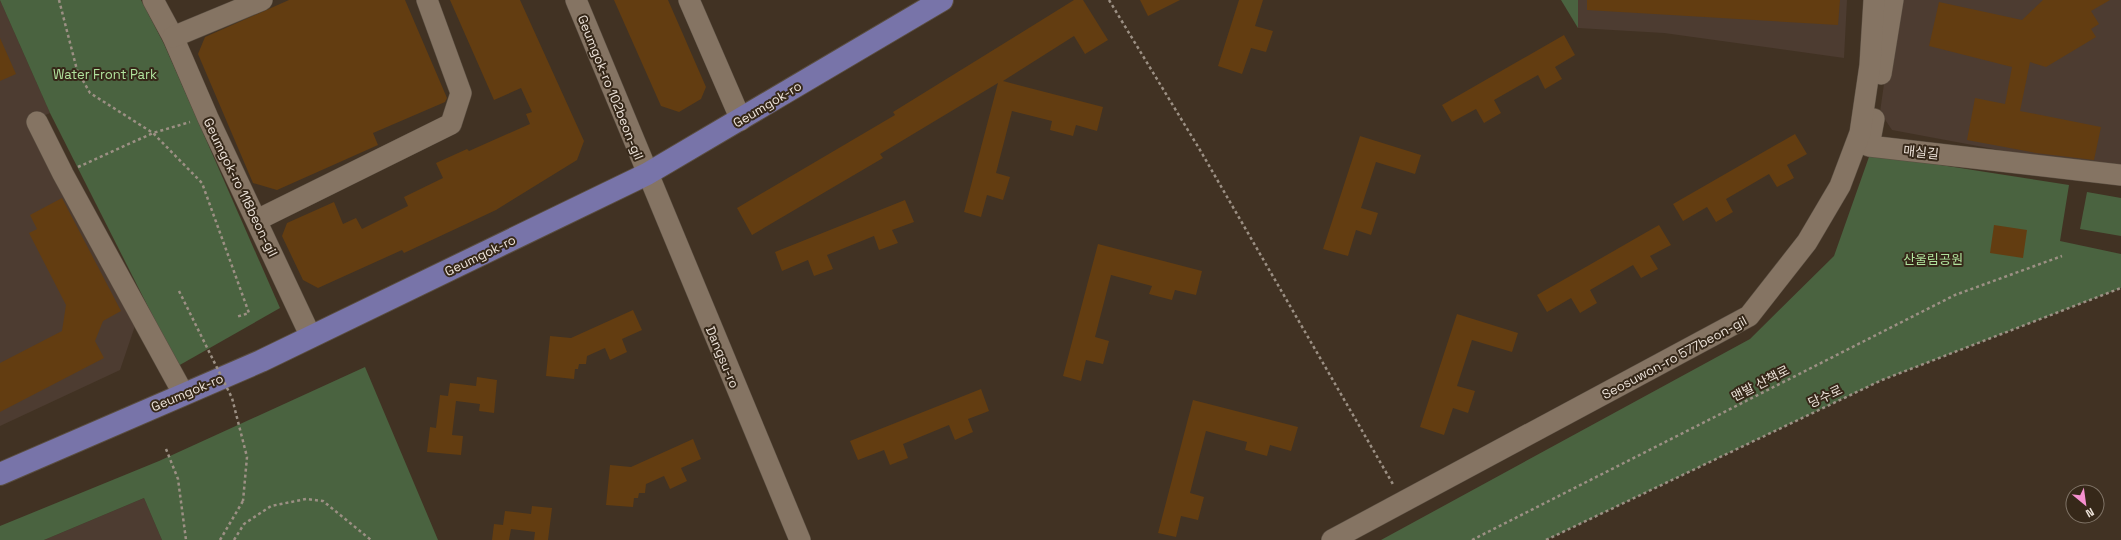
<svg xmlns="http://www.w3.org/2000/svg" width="2121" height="540" viewBox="0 0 2121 540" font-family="'Space Grotesk','Noto Sans KR',sans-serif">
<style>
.education{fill:#4d3c31}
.green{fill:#4a6340}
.building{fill:#633d11}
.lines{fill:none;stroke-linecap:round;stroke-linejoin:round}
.minor-casing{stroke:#5a4e41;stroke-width:22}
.major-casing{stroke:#5a4e41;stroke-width:24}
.path{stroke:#9c9084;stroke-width:2.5;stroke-dasharray:3 3;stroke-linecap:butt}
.minor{stroke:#857463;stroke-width:21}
.major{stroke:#7874a9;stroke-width:22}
.path-bridge{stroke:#9c9084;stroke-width:2.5;stroke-dasharray:3 3;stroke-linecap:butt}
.labels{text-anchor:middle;stroke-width:4;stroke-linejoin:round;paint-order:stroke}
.park-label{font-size:13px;fill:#b1e39d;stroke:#362819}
.street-label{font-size:13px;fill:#ede3da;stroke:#362819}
</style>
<rect width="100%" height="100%" fill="#413223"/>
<g class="education">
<path d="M0,0L50,113L30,122L137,320L120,370L0,426Z"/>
<path d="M1578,0H1847L1844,58L1664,33L1578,28Z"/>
<path d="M1896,0H2121V170L2118,172L1892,130L1880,112Z"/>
<path d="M144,498L162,540H44Z"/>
</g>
<g class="green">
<path d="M0,0H141L164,44L280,308L178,366L50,113Z"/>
<path d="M1561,0H1578V28Z"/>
<path d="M1870,154L2069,185L2060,241L2121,254V288L1882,380L1546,540H1381L1750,339L1834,256Z"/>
<path d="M2087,192L2121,198V236L2080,229Z"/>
<path d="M365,367L438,540H162L144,498L44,540H0V526L159,461Z"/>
</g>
<g class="building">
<path d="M289,0H405L447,98L445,102L373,133L378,145L277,190L253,183L198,54L205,37Z"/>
<path d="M450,0H520L584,141L577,160L496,210L404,253L402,250L318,288L303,280L282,236L287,223L334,202L343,224L356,218L362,229L408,206L404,197L443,178L436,163L467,149L469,151L530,124L526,114L532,112L521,88L494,100Z"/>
<path d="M614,0H668L706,87L701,99L679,112L661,106Z"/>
<path d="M1074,0H1083L1108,40L1085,54L1074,36L1003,81L1103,107L1097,131L1076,125L1073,136L1050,130L1052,121L1012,111L996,173L1010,177L1003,200L987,195L981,217L964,212L998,83L880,154L883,158L752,235L737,208L895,115L893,112Z"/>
<path d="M1140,0H1180L1148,16Z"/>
<path d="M1239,0H1263L1255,26L1273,31L1266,52L1251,48L1242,74L1218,66Z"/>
<path d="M1587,0H1840L1838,25L1587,10Z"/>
<path d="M2043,0H2110L2091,11L2099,24L2091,29L2096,37L2046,67L2030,62L2020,111L2101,127L2094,160L2036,153L1967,140L1975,98L2005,104L2012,67L1929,46L1939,2L2022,20Z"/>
<path d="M1564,35L1575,55L1555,67L1562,79L1545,89L1538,75L1494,100L1501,113L1484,123L1476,109L1452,122L1442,105Z"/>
<path d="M0,38L16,74L0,81Z"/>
<path d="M1795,134L1807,154L1787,165L1794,178L1777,187L1769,174L1726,199L1733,212L1716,222L1707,207L1683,221L1673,204Z"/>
<path d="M1360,136L1421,155L1415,174L1376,162L1361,208L1378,213L1371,235L1356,230L1348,256L1323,249Z"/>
<path d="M62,198L121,311L103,321L95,341L104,358L0,412V363L62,331L66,305L29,233L37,229L30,215Z"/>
<path d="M905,200L914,222L892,230L898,243L879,250L874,236L827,255L833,269L814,276L808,260L782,271L775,252Z"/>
<path d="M1659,225L1671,245L1650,256L1658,269L1641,278L1633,265L1590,290L1597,303L1580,313L1571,298L1547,312L1537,295Z"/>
<path d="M1994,225L2027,230L2023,258L1990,253Z"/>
<path d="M1098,244L1202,271L1196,295L1175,290L1172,300L1149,294L1152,286L1111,275L1095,337L1109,341L1103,364L1086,360L1081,381L1063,376Z"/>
<path d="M633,310L642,330L622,339L627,352L610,360L605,348L587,356L586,364H579L578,369H575L574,379L546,376L550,336L571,338Z"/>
<path d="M1457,314L1518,333L1512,352L1472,340L1457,386L1475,391L1468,413L1453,408L1444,435L1420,427Z"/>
<path d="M477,377L497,380L494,413L479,411L480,404L456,401L452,435L463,436L461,455L427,452L430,427L436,428L440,395L448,396L450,383L476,386Z"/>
<path d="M981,389L989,411L968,419L973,432L955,440L949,425L903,444L908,458L890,465L884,450L858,460L850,441Z"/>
<path d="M1193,400L1298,427L1291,451L1270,445L1267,456L1245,450L1247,442L1206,431L1190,493L1204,497L1198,520L1181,516L1176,537L1158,533Z"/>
<path d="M693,439L701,459L681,468L687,481L670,489L664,476L646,484L645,493H639L638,498H634L633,507L606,505L610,465L631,467Z"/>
<path d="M532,506L552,508L548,540H534L535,532L511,529L509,540H492L494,524L503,525L505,511L531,514Z"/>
</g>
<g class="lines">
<defs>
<g id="minor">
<path d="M153,0L173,37L208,118L311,337"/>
<path d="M576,0L800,540"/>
<path d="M689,0L741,120"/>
<path d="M173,37L262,0"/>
<path d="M1881,74L1893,0"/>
<path d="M1874,119L1869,146L2121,175"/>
<path d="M37,122L63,174L183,393"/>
<path d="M257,220L451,124L461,93L427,0"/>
<path d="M1332,540L1749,316L1807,242L1840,186L1860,133L1870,65L1874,0"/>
</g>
<path id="major" d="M0,474L261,361L647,174L942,0"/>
</defs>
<use href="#minor" class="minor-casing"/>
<use href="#major" class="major-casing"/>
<g class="path">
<path d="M59,0L77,70L90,93L153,133L202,183L249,313L236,317"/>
<path d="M1109,0L1200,150L1394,486"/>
<path d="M78,167L153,133L190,122"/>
<path d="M166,449L178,479L186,540"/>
<path d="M220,540L243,501"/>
<path d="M234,540L244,524L271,506L306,499L323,501L371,540"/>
<path d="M1472,540L1955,295L2062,256"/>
<path d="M1546,540L1882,380L2121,288"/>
</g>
<use href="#minor" class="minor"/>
<use href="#major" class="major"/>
<path class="path-bridge" d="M179,291L232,398L247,457L243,501"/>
</g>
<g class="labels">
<g class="park-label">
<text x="105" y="79">Water Front Park</text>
<text x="1933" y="264">산울림공원</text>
</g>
<g class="street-label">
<text transform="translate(611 87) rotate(68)" y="5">Geumgok-ro 102beon-gil</text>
<text transform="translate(767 104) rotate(-31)" y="5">Geumgok-ro</text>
<text transform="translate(1921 152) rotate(6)" y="5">매실길</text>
<text transform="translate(241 187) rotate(64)" y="5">Geumgok-ro 118beon-gil</text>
<text transform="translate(480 255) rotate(-26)" y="5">Geumgok-ro</text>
<text transform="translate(723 357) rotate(67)" y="5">Dangsu-ro</text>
<text transform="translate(1674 357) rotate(-28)" y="5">Seosuwon-ro 577beon-gil</text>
<text transform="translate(1760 383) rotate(-27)" y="5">맨발 산책로</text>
<text transform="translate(187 392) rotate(-23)" y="5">Geumgok-ro</text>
<text transform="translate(1825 396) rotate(-25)" y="5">당수로</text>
</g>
</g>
<g transform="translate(2085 504) rotate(151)"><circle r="19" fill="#362819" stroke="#7f7366"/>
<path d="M0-3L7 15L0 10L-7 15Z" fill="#f690cf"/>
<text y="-6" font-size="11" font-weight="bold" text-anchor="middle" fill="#ede3da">N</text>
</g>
</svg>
